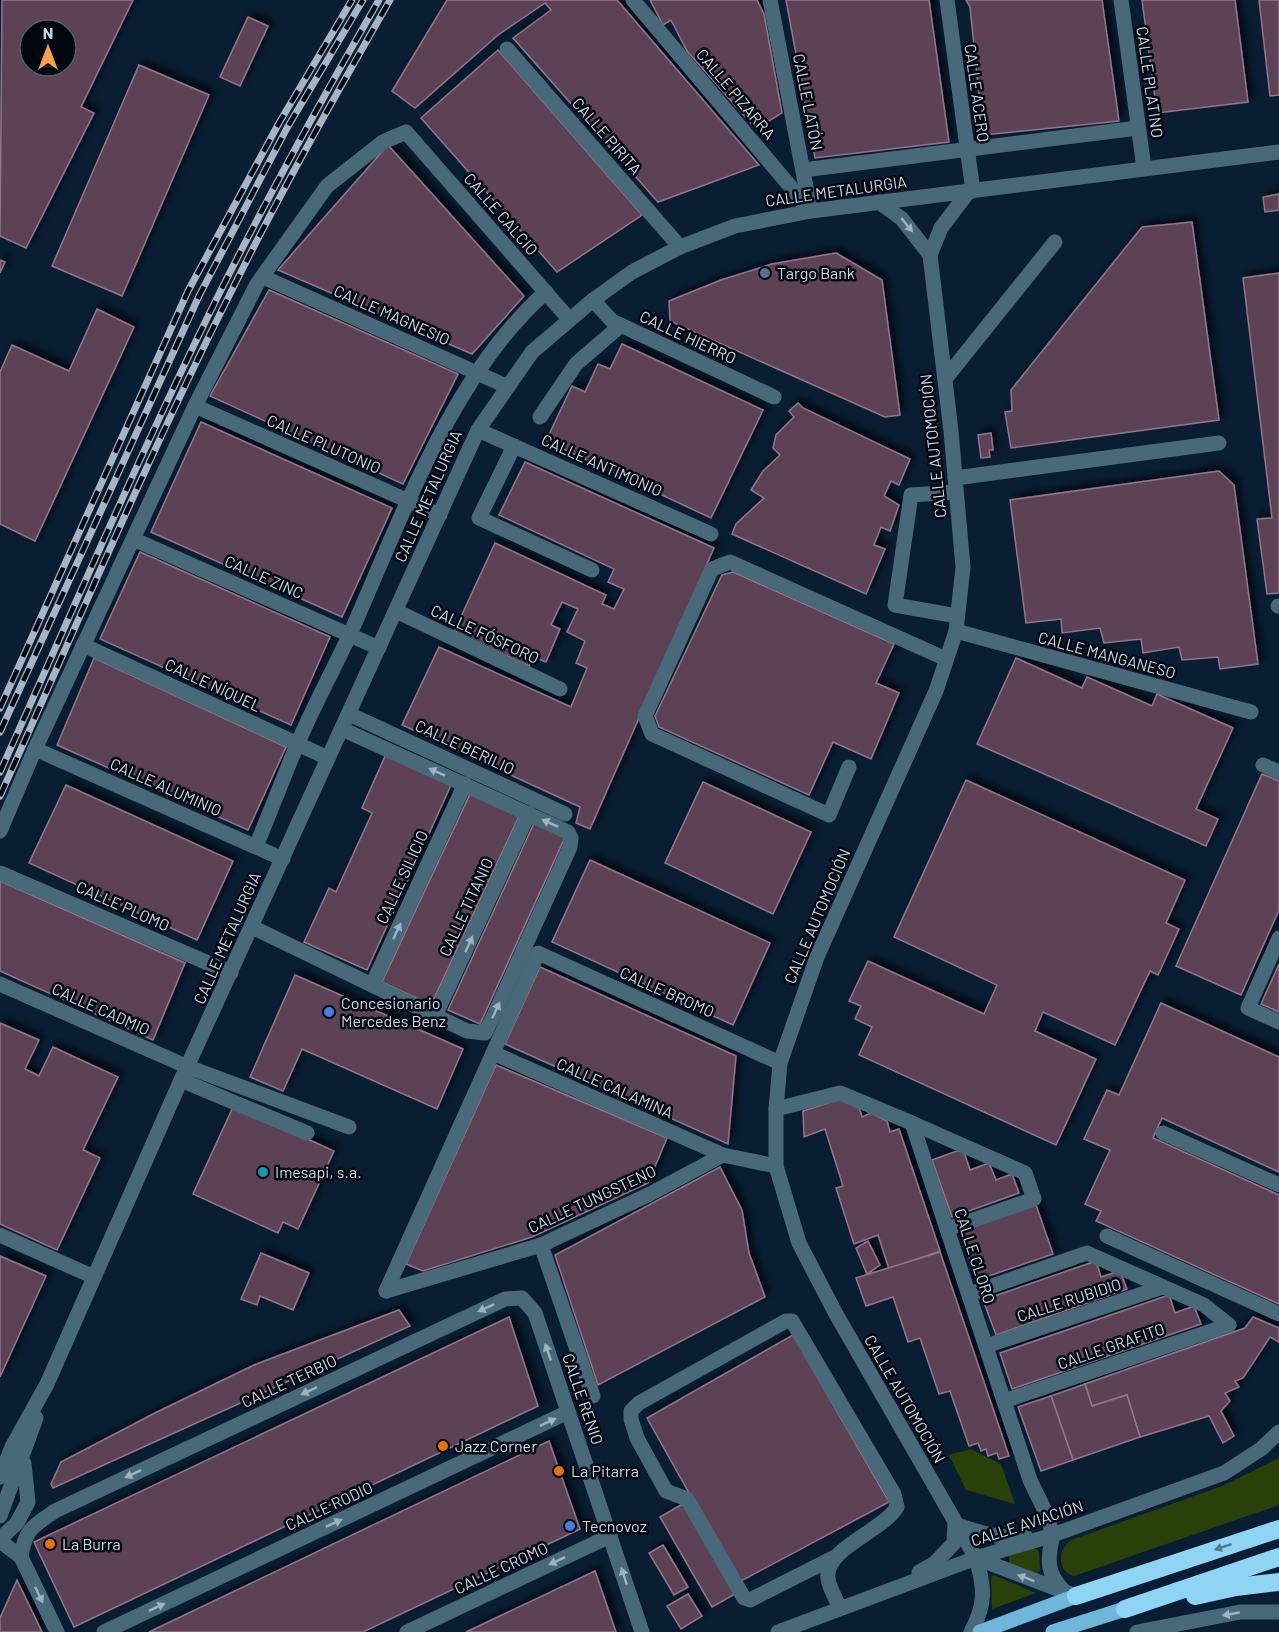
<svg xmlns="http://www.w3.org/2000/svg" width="1279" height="1632" viewBox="0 0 1279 1632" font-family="Barlow,sans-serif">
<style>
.green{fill:#294009}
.building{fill:#5d4357;stroke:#92758b;stroke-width:1.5;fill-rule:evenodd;filter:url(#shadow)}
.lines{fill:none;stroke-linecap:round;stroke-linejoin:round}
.minor{stroke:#48697a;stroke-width:15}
.major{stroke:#6fb7da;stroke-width:15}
.highway{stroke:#90d4f5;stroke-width:18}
.rail-casing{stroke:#a6b4c4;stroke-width:7}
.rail{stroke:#020810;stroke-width:4.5;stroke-dasharray:14;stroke-linecap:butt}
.oneway{fill:#9eb2c2}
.oneway2{fill:#50788e}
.service-dot{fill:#5c6f8a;stroke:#020810;stroke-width:2}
.shop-dot{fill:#3f7fe0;stroke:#020810;stroke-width:2}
.culture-dot{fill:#0f9aa8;stroke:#020810;stroke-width:2}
.food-dot{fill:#e8710a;stroke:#020810;stroke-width:2}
.labels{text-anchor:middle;stroke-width:5;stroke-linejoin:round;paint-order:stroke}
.street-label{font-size:16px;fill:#cddae8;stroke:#020810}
.poi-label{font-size:16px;fill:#cddae8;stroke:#020810;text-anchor:start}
</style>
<defs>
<filter id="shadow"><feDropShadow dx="5" dy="-5" stdDeviation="3" flood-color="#0009"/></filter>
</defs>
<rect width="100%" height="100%" fill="#091e33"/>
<g class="green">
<path d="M971,1449L1001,1464L1015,1504L966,1490L949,1455Z"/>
<path d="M1279,1458V1505L1074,1576C1056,1571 1058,1549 1071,1540L1222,1486Z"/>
<path d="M1034,1548L1039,1551L1040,1570L1037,1573L1009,1563V1556Z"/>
<path d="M994,1575L1036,1593L992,1609L991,1576Z"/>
</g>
<g class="building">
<path d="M2,0H133L81,107L94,113L26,248L0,236ZM30,30H66V66H30Z"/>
<path d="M447,0H617L759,165L658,202L513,38L551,10L545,3L498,35L415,108L392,91Z"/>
<path d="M650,0H757L764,14L782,113L756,129L687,51L671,20L663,25Z"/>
<path d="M786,0H929L949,142L815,158Z"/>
<path d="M966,0H1102L1119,121L983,135L970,7Z"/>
<path d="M1142,0H1235L1248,102L1157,113Z"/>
<path d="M1259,0H1279V95L1270,96Z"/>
<path d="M248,17L268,26L240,86L220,77Z"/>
<path d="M498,50L642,215L557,272L421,118Z"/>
<path d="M139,65L209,95L122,296L52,266Z"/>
<path d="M388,145L524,296L472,354L278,270Z"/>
<path d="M1279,194V210L1265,212L1263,197Z"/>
<path d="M1192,222L1219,420L1011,448L1005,412L1012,411L1011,390L1142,227Z"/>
<path d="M836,253L882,280L900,415L885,417L670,321L669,301L721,280L772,264Z"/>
<path d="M0,260L5,262L0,273Z"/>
<path d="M1279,273V593L1267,594L1257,519L1272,518L1243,278Z"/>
<path d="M269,290L458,374L403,484L210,396Z"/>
<path d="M97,309L134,327L35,541L0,524V372L12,345L69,371Z"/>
<path d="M622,344L763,410L711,518L546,441L572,386L585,392L598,364L610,369Z"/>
<path d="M798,403L803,408L910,459L899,485L891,481L884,496L899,505L890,531L881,527L874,545L885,549L866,594L732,534L736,524L764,498L751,490L763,471L780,455L773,448L776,435L794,417L789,411Z"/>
<path d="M201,422L392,508L342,617L151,532Z"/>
<path d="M991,433L993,450H989L990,457L981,458L978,435Z"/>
<path d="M525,462L714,548L590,829L576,823L580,807L402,725L439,647L571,707L587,668L576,663L585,641L567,632L578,609L562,602L551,625L560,629L546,662L533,657L529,666L454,632L495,543L606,595L602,604L614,609L624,589L608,582L614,569L499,515Z"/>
<path d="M1219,471L1234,485L1258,664L1220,669L1218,657L1182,660L1179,647L1143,653L1141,639L1104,643L1100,628L1062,633L1061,619L1026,623L1010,500Z"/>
<path d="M140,552L330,637L291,725L100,639Z"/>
<path d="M733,572L894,644L876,683L899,693L871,759L833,742L809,795L659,727L655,716L722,575Z"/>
<path d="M94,658L286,747L248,830L57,745Z"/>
<path d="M1016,658L1082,688L1087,677L1152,706L1157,694L1233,728L1196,809L1218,819L1206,846L977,744Z"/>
<path d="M386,754L452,783L367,970L304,942L329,888L336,892L372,813L362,808Z"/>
<path d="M1262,774L1279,781V910L1241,995L1176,966Z"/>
<path d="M966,780L1185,880L1166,923L1179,929L1158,975L1150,971L1115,1045L1043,1012L1035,1031L1096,1059L1056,1145L859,1055L872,1027L855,1019L861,1006L849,1001L868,961L984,1014L997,985L894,937Z"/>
<path d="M703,782L811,832L773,914L665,863Z"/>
<path d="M66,785L233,861L197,940L29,863Z"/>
<path d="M471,792L520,814L431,1005L382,982Z"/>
<path d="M535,821L566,835L480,1024L448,1010Z"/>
<path d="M590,860L770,943L733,1025L552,942Z"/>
<path d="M0,881L185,963L153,1040L0,971Z"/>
<path d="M1279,964V1012L1261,1004Z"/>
<path d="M540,967L736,1056L728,1144L505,1044Z"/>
<path d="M295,975L463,1049L437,1109L302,1049L283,1091L250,1077Z"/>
<path d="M1161,1003L1279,1057V1172L1162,1118L1153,1138L1279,1195V1304L1096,1221L1101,1211L1085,1204L1110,1150L1084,1139L1107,1090L1119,1095Z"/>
<path d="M0,1023L39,1040L25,1069L39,1076L53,1047L118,1077L83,1150L100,1158L57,1250L0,1224Z"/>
<path d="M496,1065L667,1138L648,1183L532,1237L423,1271L406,1264Z"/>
<path d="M841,1099L859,1107L862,1117L871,1113L887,1121L890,1132L899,1129L940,1251L889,1269L878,1235L854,1244L836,1188L843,1186L825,1129L804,1137L803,1111Z"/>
<path d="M234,1105L334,1151L298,1229L283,1222L278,1233L193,1194Z"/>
<path d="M963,1149L970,1170L989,1163L996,1180L1012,1174L1019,1193L952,1217L932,1160Z"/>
<path d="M720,1167L742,1210L749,1253L765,1297L598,1385L555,1255Z"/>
<path d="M1036,1205L1053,1254L977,1280L960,1231Z"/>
<path d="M868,1241L880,1265L867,1274L856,1248Z"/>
<path d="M940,1252L1009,1456L999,1459L997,1453L988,1456L986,1449L981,1451L978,1443L969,1446L950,1391L939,1394L920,1338L908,1342L893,1297L866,1306L856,1278Z"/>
<path d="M261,1253L309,1273L293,1310L260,1296L257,1305L241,1299Z"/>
<path d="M0,1256L46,1276L0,1377Z"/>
<path d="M1096,1261L1101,1277L1120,1271L1127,1289L996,1335L983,1300Z"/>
<path d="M1169,1295L1175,1313L1194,1306L1201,1324L1012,1389L1000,1353Z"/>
<path d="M399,1310L410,1326L53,1488L51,1484L61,1462L155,1413L254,1365Z"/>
<path d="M509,1317L538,1406L74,1627L34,1542Z"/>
<path d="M1253,1317L1279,1328V1342L1270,1337L1243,1378L1235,1381L1239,1387L1225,1393L1230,1401L1221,1411L1234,1436L1223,1443L1209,1416L1140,1437L1127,1395L1092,1406L1085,1384L1245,1328Z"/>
<path d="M793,1335L889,1502L739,1582L647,1418Z"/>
<path d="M1085,1384L1092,1406L1127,1395L1140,1437L1073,1460L1051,1396Z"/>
<path d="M1051,1396L1073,1460L1041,1471L1018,1407Z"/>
<path d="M549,1441L580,1529L363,1632H149Z"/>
<path d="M686,1502L737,1593L712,1607L660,1517Z"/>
<path d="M663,1545L688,1587L674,1595L649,1553Z"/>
<path d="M595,1571L616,1632H466Z"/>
<path d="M17,1580L42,1632H0V1618Z"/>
<path d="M688,1594L702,1616L681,1629L667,1606Z"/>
</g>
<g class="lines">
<g class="minor">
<path d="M633,0L811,211"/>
<path d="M770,0L810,208"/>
<path d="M947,0L973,191"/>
<path d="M1121,0L1144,168"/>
<path d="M507,49L680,247"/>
<path d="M803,170L1138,128"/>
<path d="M969,191L941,228L930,255L951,431L963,567L956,631L936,691L817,957L780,1063L776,1109V1166L799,1243L836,1314L976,1558C985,1588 986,1604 971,1632"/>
<path d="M879,202L902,219L930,255"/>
<path d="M263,277L506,386"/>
<path d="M593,300L612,321L774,397"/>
<path d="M945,379L1055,242"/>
<path d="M195,406L440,515"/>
<path d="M540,417L576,364L621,325"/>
<path d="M478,430L711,534"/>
<path d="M514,446L479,518L592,570"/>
<path d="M955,478L1219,443"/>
<path d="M956,492L911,495L895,605L957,616"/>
<path d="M133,539L379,648"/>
<path d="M1278,606H1279"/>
<path d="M396,611L560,689"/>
<path d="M956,631L1251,712"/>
<path d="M83,645L328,758"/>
<path d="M349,714L565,814"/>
<path d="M35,749L283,859"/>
<path d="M1263,765L1279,772"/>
<path d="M849,767L829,815L652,734L645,716L712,569L730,562L946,659"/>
<path d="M0,831L35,749L195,406L257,284L327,186L383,142L406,132L569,319"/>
<path d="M256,846C270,813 283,778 297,745C313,707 333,671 350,634C400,522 452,374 546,292"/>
<path d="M0,873L231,973"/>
<path d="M252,927L467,1031L485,1033L494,1015L570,847L571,838L568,832L342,729"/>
<path d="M1279,938L1248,1008L1279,1022"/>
<path d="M0,984L188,1067L349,1127"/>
<path d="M372,985L465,784"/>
<path d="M435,1016L529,813"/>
<path d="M493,1053L723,1155"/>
<path d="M181,1080L307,1133"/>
<path d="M776,1109L840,1093L912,1123L1030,1480L1045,1511L1053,1535"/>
<path d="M912,1123L1025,1173L1034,1199L947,1229"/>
<path d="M1163,1133L1279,1185"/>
<path d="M0,1235L94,1277"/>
<path d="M1107,1236L1279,1314"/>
<path d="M541,1245L593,1396"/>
<path d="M386,1291L538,953L780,1063"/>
<path d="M386,1291L541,1245L650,1194L723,1155L776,1166"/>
<path d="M969,1294L1087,1253L1204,1305L1229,1325"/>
<path d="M986,1346L1163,1287"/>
<path d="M1004,1401L1229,1325"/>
<path d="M0,1477L12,1447L47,1384L181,1080L478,430L532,352L593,300L632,272L680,247L735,226L811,211L1279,152"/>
<path d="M0,1516L36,1418"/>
<path d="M1053,1535C1047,1559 1046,1573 1064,1591"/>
<path d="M0,1539L17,1523L28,1502L24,1463"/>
<path d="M0,1541L21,1557L57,1632"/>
<path d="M21,1557C25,1529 33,1526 55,1511L505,1299L522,1298L535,1313L642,1632"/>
<path d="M835,1557L750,1600L744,1598L687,1499L666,1491L637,1438L631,1419V1411L639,1403L768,1331L786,1321H792L894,1494L897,1507C883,1531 824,1549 828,1578C829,1588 836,1599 840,1608"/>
<path d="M976,1558L1076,1596"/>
<path d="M919,1572L935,1563L954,1543L955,1524C978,1532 1001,1540 1026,1537"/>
<path d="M104,1632L568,1412"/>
<path d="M407,1632L610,1536"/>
<path d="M778,1632L976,1558L1053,1535L1224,1473L1261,1449L1279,1432"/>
<path d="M1137,1632L1240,1612H1279"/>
</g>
<g class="major">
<path d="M980,1632L1076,1596"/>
<path d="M1053,1632L1125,1609"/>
</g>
<g class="highway">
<path d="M1076,1596L1279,1529"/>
<path d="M1195,1596L1236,1587L1279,1582"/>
<path d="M1125,1609L1279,1557"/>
</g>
<defs>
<g id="rail">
<path d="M0,708L188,291L279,123L352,0"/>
<path d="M0,732L199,296L287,128L363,0"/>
<path d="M0,772C72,612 141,451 219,294C269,194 323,97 379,0"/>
<path d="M0,796C75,629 146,461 228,298C278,196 334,98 390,0"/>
</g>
</defs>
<use href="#rail" class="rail-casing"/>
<use href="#rail" class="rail"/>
</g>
<defs><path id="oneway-solid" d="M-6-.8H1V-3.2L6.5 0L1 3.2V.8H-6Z" transform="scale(1.5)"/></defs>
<g class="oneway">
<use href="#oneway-solid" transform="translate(907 225) rotate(51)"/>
<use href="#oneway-solid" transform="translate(437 772) rotate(-156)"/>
<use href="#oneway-solid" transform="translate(550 823) rotate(-155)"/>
<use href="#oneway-solid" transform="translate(397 931) rotate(-65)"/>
<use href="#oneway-solid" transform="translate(469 944) rotate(-65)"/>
<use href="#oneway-solid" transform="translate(496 1010) rotate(-65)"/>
<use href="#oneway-solid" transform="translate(486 1308) rotate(155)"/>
<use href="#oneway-solid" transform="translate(548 1352) rotate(-109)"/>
<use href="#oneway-solid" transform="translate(309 1391) rotate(155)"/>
<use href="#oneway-solid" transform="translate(548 1422) rotate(-25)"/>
<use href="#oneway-solid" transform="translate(133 1474) rotate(155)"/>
<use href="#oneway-solid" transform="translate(334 1523) rotate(-25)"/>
<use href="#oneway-solid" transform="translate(557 1561) rotate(155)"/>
<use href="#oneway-solid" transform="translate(624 1576) rotate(-108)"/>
<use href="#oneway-solid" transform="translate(1026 1578) rotate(-159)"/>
<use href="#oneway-solid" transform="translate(39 1595) rotate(65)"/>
<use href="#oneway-solid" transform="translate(157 1607) rotate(-25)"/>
<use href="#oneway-solid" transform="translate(1231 1614) rotate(170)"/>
</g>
<use class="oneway2" href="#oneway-solid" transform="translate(1223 1547) rotate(162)"/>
<circle class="service-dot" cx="765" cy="273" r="6"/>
<g class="shop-dot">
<circle cx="329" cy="1012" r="6"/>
<circle cx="570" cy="1526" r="6"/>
</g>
<circle class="culture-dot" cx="263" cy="1172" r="6"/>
<g class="food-dot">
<circle cx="443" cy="1446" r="6"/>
<circle cx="559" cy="1471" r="6"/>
<circle cx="50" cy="1544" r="6"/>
</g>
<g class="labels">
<g class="street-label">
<text transform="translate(1150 82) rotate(82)" y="6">CALLE PLATINO</text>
<text transform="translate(977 93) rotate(82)" y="6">CALLE ACERO</text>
<text transform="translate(736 94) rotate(50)" y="6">CALLE PIZARRA</text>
<text transform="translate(808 102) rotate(79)" y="6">CALLE LATÓN</text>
<text transform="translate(607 136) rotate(49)" y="6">CALLE PIRITA</text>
<text transform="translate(836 191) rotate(-8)" y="6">CALLE METALURGIA</text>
<text transform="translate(501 214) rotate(49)" y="6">CALLE CALCIO</text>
<text transform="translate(392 315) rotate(24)" y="6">CALLE MAGNESIO</text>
<text transform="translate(688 337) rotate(25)" y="6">CALLE HIERRO</text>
<text transform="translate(324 444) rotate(24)" y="6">CALLE PLUTONIO</text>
<text transform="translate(933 446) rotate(-96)" y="6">CALLE AUTOMOCIÓN</text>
<text transform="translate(602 465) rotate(24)" y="6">CALLE ANTIMONIO</text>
<text transform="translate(428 496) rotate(-66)" y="6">CALLE METALURGIA</text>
<text transform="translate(264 577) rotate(24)" y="6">CALLE ZINC</text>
<text transform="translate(485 634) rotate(25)" y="6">CALLE FÓSFORO</text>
<text transform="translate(1107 655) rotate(15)" y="6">CALLE MANGANESO</text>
<text transform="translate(213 685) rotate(25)" y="6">CALLE NÍQUEL</text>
<text transform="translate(465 747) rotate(25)" y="6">CALLE BERILIO</text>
<text transform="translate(166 787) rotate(24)" y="6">CALLE ALUMINIO</text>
<text transform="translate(402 877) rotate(-65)" y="6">CALLE SILICIO</text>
<text transform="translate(123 906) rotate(24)" y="6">CALLE PLOMO</text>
<text transform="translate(466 907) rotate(-65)" y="6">CALLE TITANIO</text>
<text transform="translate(817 916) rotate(-67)" y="6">CALLE AUTOMOCIÓN</text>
<text transform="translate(227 938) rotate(-66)" y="6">CALLE METALURGIA</text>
<text transform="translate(667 992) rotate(24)" y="6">CALLE BROMO</text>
<text transform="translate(101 1009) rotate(24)" y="6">CALLE CADMIO</text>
<text transform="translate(615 1088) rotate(24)" y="6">CALLE CALAMINA</text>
<text transform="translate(592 1199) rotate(-25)" y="6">CALLE TUNGSTENO</text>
<text transform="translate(975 1256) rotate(72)" y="6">CALLE CLORO</text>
<text transform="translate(1069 1300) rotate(-18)" y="6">CALLE RUBIDIO</text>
<text transform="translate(1111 1346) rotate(-19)" y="6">CALLE GRAFITO</text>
<text transform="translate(289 1381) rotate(-25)" y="6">CALLE TERBIO</text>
<text transform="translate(583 1399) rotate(71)" y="6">CALLE RENIO</text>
<text transform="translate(905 1399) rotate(60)" y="6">CALLE AUTOMOCIÓN</text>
<text transform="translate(329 1506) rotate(-25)" y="6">CALLE RODIO</text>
<text transform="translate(1027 1523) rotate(-18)" y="6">CALLE AVIACIÓN</text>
<text transform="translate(501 1568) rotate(-25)" y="6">CALLE CROMO</text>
</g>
<g class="poi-label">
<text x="777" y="279">Targo Bank</text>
<text x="341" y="1009">Concesionario<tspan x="341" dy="18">Mercedes Benz</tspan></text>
<text x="275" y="1178">Imesapi, s.a.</text>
<text x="455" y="1452">Jazz Corner</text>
<text x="571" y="1477">La Pitarra</text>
<text x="582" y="1532">Tecnovoz</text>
<text x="62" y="1550">La Burra</text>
</g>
</g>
<g transform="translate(48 48)"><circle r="28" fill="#020810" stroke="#535c66" stroke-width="1.5"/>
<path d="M0-4.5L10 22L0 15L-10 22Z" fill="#fa9f4e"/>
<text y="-9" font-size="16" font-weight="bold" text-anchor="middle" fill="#cddae8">N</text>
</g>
</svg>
